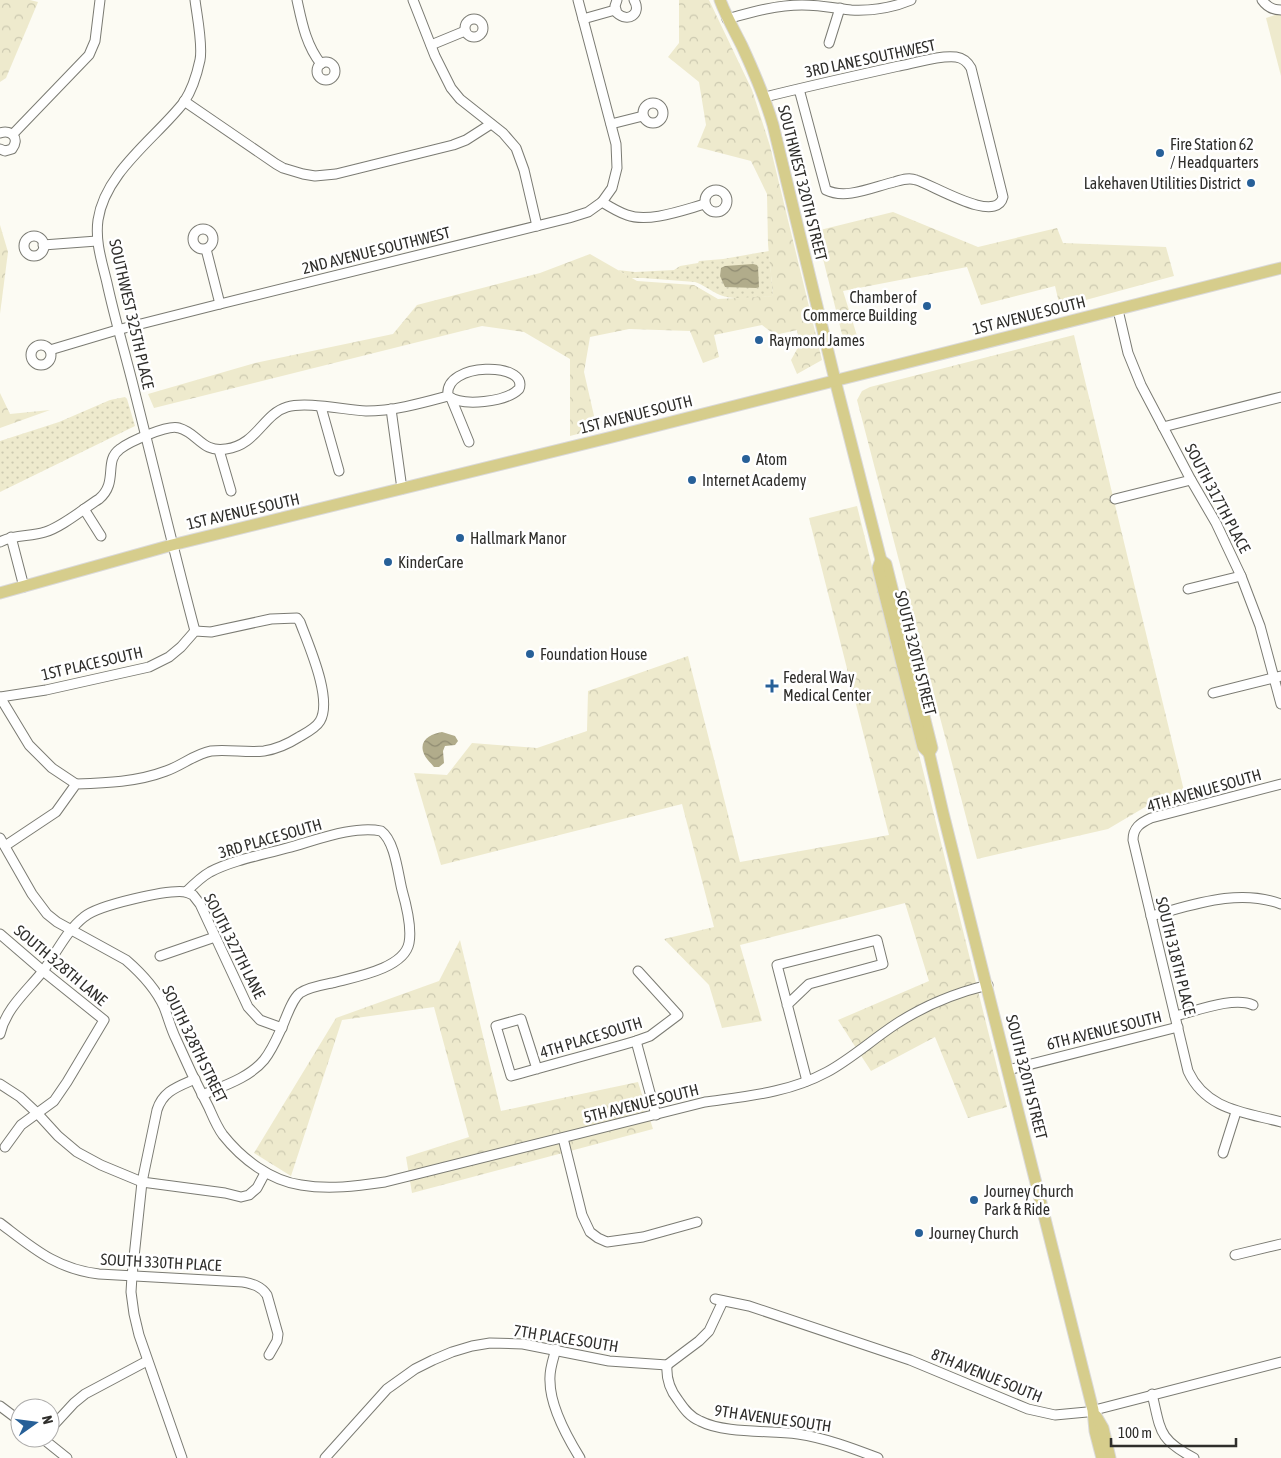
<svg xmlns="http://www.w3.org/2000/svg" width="1281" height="1458" viewBox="0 0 1281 1458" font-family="'Asap Condensed',sans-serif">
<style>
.grass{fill:url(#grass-dots)}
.forest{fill:url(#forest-crowns)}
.park{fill:#eeeacd}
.water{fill:url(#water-waves)}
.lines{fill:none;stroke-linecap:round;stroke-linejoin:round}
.minor-casing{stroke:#7b7b73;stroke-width:11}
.major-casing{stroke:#dad9d9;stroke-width:13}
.minor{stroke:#fff;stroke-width:9}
.major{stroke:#d6cd8c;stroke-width:11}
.poi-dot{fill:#276098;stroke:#fff;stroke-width:2}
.labels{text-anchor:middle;stroke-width:5;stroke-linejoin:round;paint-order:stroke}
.street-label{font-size:16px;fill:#2f2e2b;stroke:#fff}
.poi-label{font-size:16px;fill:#2f2e2b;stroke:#fff;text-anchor:start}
</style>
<defs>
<pattern id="grass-dots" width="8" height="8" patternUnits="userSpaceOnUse" patternTransform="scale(1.25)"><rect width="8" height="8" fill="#eeeacd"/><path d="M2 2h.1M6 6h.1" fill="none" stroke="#ccc9b0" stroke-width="1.8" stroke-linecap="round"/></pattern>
<pattern id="forest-crowns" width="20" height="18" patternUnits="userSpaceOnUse" patternTransform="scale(1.25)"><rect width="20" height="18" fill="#eeeacd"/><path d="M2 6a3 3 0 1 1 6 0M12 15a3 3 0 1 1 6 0" fill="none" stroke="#ccc9b0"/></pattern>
<pattern id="water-waves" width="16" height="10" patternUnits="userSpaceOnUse" patternTransform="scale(1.25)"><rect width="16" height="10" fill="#b1ac8b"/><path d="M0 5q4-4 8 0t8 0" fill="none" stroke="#908c72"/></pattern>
</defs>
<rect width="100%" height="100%" fill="#fcfbf3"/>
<g class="grass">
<path d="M769,251L773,296C758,297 734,301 720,295C711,291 704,285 695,282L643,278H631L618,270L635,272L674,270L680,266L698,263L699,261L723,259Z"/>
<path d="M125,397L127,399L135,426L0,492V441L59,422L110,400Z"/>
</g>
<g class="forest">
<path d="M0,0H30L38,2L6,78L0,82Z"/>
<path d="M679,0H709L752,90L770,146L822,360L797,374L791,360L800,344L797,330L775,335L762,325L714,335L719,357L703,363L690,331L629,329L590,337L584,372L597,429L570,436V359L524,332L482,326L154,408L148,394L255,363L393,334L417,305L540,273L590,254L637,281L694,285L718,299L773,296L768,244L767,194L751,161L697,147L706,125L699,82L668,57L679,43Z"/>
<path d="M893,212L978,247L1057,228L1063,243L1166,247L1174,276L1060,307L1055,286L981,305L967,267L843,291L858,339L845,346L816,231Z"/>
<path d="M0,225L8,252L0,314Z"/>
<path d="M1074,335L1185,795L1157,800L1108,829L977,859L857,400L862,391L870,387Z"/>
<path d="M0,393L10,414L50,410L0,428Z"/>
<path d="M857,506L1007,1107L968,1118L935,1037L871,1071L838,1020L929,981L905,903L740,945L762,1021L722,1028L709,985L664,939L714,927L682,804L441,865L414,773L447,775L472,743L537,748L587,731L588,691L688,656L740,862L889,835L809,518Z"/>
<path d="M460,940L501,1111L638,1082L653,1129L412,1193L406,1157L469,1137L434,1007L342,1020L291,1176L254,1153L336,1018L439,981Z"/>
</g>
<path class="park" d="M1281,13V76L1266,18Z"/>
<g class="water">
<path d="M753,264L757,265L758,267L759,287L756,288L725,287L720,276L721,268L725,266Z"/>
<path d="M442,732L455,736L458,741L455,745L445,746L443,751L444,763L439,767H434C431,763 426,759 424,754C418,740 431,734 442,732Z"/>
</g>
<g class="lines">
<defs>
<g id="minor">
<path d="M297,0C302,23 306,45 321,64"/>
<path d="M413,0L435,56L451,88L460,99L503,133L516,148L524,170L537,226"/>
<path d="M578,0L616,144L617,168L612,188L602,202"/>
<path d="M617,0L615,6L617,13C628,23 642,14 634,0"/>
<path d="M1262,0C1267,7 1273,10 1281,10"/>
<circle cx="474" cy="28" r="9"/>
<path d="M583,19L615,10"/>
<path d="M727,19C752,12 776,5 802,5C819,5 835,8 851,10C872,11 892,8 911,0"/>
<path d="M829,43L840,8"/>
<path d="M431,45L465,31"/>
<circle cx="326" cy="71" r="9"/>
<path d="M765,97C809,86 854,76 899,66C917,63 938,55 956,57C963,58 967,61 971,68L1003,197C996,225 932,184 916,180C909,177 901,180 894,182C873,187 846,200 826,190L799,89"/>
<path d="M184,101L276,164L283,168L303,174L315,176L336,174L453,145L466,140L491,124"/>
<circle cx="653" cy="113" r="10"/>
<path d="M611,124L643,116"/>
<path d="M0,133C12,129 20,139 12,149L5,151L0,149"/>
<path d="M13,134L89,55L95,41L100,0"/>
<circle cx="716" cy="201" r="11"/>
<circle cx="203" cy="239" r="10"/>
<circle cx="34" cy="246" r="10"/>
<path d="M43,245L97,241"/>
<path d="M206,249L220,304"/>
<path d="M1118,310L1128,353L1141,385L1191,480L1216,523L1241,576L1260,626L1281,704"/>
<circle cx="41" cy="355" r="10"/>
<path d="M50,350L117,330L220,304L569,218L588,212L602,202C610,207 618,212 627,215C649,223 683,210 705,204"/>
<path d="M451,398L469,442"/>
<path d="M321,407L339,471"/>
<path d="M391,409L402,489"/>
<path d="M1163,427L1281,397"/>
<path d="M219,450L231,491"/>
<path d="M1115,499L1191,480"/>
<path d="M84,509L101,536"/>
<path d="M11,537L24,587"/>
<path d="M0,542C14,534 30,537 45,532C62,527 83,509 99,499C119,482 103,461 120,449C129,442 168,424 179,428C198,433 202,453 226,449C257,445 263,414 287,407C306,401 345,410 366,411C394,411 422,403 448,396C463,407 506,402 519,389C530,362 443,361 448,396"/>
<path d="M1188,589L1241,576"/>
<path d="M195,631C174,552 155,472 135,393C126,356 115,320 107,283C102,262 95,242 98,220C105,172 156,138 184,102C192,90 197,74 200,60C203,45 197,16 195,0"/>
<path d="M1213,693L1281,676"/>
<path d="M0,697L46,690L149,667L169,657L181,647L195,631L211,632L271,619L297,618L300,622C308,644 333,699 320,721C316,728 306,733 299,737C288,744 277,749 264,751C247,753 228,749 211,751C195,754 181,766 166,771C137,782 106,783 76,784L56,812L5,846"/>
<path d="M0,697L29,745L52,768L76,784"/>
<path d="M1281,784L1151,818C1140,823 1133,828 1133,840L1188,1071C1206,1110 1244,1112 1281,1122"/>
<path d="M0,838L32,894L47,914L57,922L126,960C141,973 156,989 164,1007C168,1017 171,1029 176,1039C186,1062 197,1085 209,1108C213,1117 217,1127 223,1135C242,1159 271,1181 301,1185C329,1190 357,1186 385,1182L705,1102C748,1096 788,1093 827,1072C851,1059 873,1039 896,1024C925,1005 955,993 988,985"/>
<path d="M186,892L193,895L200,904L248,1007L260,1020L282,1028"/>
<path d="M1151,916C1193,905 1238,888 1281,904"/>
<path d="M0,934L43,971L104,1020L67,1082L54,1101L21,1125L5,1147"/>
<path d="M160,956L215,937"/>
<path d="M787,1005L809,984L883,964L877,940L777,965L807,1081"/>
<path d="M1175,1016C1196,1011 1234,996 1253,1005"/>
<path d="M0,1034C6,1008 27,991 43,971C56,954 66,931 84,917C98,905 169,889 186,892C194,884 201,877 210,872C233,860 262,855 287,848C314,841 354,825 381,831C395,841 398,874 402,890C406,904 412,928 409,943C404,969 354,977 332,983C322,985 309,987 300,993C292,999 286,1018 282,1027C277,1038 272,1050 264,1060C249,1078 223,1086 202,1095"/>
<path d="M636,1041L656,1115"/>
<path d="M537,1069L521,1019L496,1026L511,1076C553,1064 595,1053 636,1041L650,1036L678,1015L638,971"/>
<path d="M1008,1070L1178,1027"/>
<path d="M0,1084L20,1097L37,1113L58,1136L77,1152L101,1165L142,1182L225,1193L241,1197L249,1195L257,1188L265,1173"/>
<path d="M563,1138L582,1215L590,1232L598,1238L607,1242L643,1237L697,1222"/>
<path d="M1223,1153L1236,1112"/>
<path d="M0,1223C33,1248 56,1269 99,1274L243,1282C253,1284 261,1286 267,1295L278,1334L277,1341L269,1355"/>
<path d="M1235,1255L1281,1244"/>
<path d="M715,1299L749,1306L910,1360L1028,1409L1055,1415L1087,1412L1281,1362"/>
<path d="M556,1349C553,1360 549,1370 550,1381C550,1406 567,1437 580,1458"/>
<path d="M667,1365C666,1378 670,1390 678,1400C684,1409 690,1417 700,1421C725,1434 769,1430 798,1434C825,1438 852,1448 878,1458"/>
<path d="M1152,1394C1161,1431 1158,1439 1194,1458"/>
<path d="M0,1406L20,1421"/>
<path d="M50,1429L74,1403L85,1394L147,1361"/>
<path d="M42,1438L67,1458"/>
<path d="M182,1458L139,1335L134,1314L131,1292L132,1276L142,1182L157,1110C163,1091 177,1087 195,1079"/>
<path d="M325,1458L387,1389L415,1369L433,1360L452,1352L472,1346L490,1343L523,1344L609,1361L667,1365L699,1341L709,1331L723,1301"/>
</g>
<g id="major">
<path d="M720,0C726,16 734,30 742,46C754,72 765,97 773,125L835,380L881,560L886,564L932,748L929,753L943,813L1093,1410L1095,1431L1102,1458"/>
<path d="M881,560L878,568L923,747L929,753"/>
<path d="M0,593L172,545L612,437L1281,268"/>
<path d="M1096,1416L1103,1428L1110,1458"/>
</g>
</defs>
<use href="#minor" class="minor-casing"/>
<use href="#major" class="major-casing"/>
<use href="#minor" class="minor"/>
<use href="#major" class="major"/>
</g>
<g class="poi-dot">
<circle cx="1160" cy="153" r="5"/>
<circle cx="1251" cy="183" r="5"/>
<circle cx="927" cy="306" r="5"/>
<circle cx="759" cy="340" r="5"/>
<circle cx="746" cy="459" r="5"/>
<circle cx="692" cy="480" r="5"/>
<circle cx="460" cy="538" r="5"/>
<circle cx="388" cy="562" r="5"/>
<circle cx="530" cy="654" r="5"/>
<path d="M769.5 678.5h5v5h5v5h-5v5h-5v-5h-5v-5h5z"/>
<circle cx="974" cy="1200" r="5"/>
<circle cx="919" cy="1233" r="5"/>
</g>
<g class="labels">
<g class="street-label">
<text transform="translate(870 58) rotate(-12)" y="6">3RD LANE SOUTHWEST</text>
<text transform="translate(803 183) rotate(76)" y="6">SOUTHWEST 320TH STREET</text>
<text transform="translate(376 250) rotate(-14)" y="6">2ND AVENUE SOUTHWEST</text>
<text transform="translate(132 314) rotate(77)" y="6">SOUTHWEST 325TH PLACE</text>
<text transform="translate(1029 315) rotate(-14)" y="6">1ST AVENUE SOUTH</text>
<text transform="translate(636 414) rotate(-14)" y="6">1ST AVENUE SOUTH</text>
<text transform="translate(1218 498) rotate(62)" y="6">SOUTH 317TH PLACE</text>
<text transform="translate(243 511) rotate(-13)" y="6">1ST AVENUE SOUTH</text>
<text transform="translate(916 653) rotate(76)" y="6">SOUTH 320TH STREET</text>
<text transform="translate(92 663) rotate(-13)" y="6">1ST PLACE SOUTH</text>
<text transform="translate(1204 790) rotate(-16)" y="6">4TH AVENUE SOUTH</text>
<text transform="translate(270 838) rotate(-16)" y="6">3RD PLACE SOUTH</text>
<text transform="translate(235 946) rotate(63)" y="6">SOUTH 327TH LANE</text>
<text transform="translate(1176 956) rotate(76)" y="6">SOUTH 318TH PLACE</text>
<text transform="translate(61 965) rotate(40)" y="6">SOUTH 328TH LANE</text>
<text transform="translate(1104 1030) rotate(-14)" y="6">6TH AVENUE SOUTH</text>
<text transform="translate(591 1037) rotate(-17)" y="6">4TH PLACE SOUTH</text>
<text transform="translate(195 1044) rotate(64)" y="6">SOUTH 328TH STREET</text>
<text transform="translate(1027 1077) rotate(76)" y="6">SOUTH 320TH STREET</text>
<text transform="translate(641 1103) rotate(-14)" y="6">5TH AVENUE SOUTH</text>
<text transform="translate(161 1262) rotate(3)" y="6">SOUTH 330TH PLACE</text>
<text transform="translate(566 1338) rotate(9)" y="6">7TH PLACE SOUTH</text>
<text transform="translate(987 1375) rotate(22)" y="6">8TH AVENUE SOUTH</text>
<text transform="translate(773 1418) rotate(8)" y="6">9TH AVENUE SOUTH</text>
</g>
<g class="poi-label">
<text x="1170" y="150">Fire Station 62<tspan x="1170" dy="18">/ Headquarters</tspan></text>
<text x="1241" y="189" text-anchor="end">Lakehaven Utilities District</text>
<text x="917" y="303" text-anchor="end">Chamber of<tspan x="917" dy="18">Commerce Building</tspan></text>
<text x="769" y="346">Raymond James</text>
<text x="756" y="465">Atom</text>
<text x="702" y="486">Internet Academy</text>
<text x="470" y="544">Hallmark Manor</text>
<text x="398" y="568">KinderCare</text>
<text x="540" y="660">Foundation House</text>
<text x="783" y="683">Federal Way<tspan x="783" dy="18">Medical Center</tspan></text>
<text x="984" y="1197">Journey Church<tspan x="984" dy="18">Park &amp; Ride</tspan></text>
<text x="929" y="1239">Journey Church</text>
</g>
</g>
<g transform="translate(35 1423) rotate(76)"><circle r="24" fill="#ffffff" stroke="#acabaa"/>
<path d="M0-4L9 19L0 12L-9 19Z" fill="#276098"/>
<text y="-8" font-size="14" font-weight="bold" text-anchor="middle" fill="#2f2e2b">N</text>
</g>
<path d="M1111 1438v8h125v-8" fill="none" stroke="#2f2e2b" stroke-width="2.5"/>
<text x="1118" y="1438" font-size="15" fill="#2f2e2b" stroke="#ffffff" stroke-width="4" paint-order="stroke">100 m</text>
</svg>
